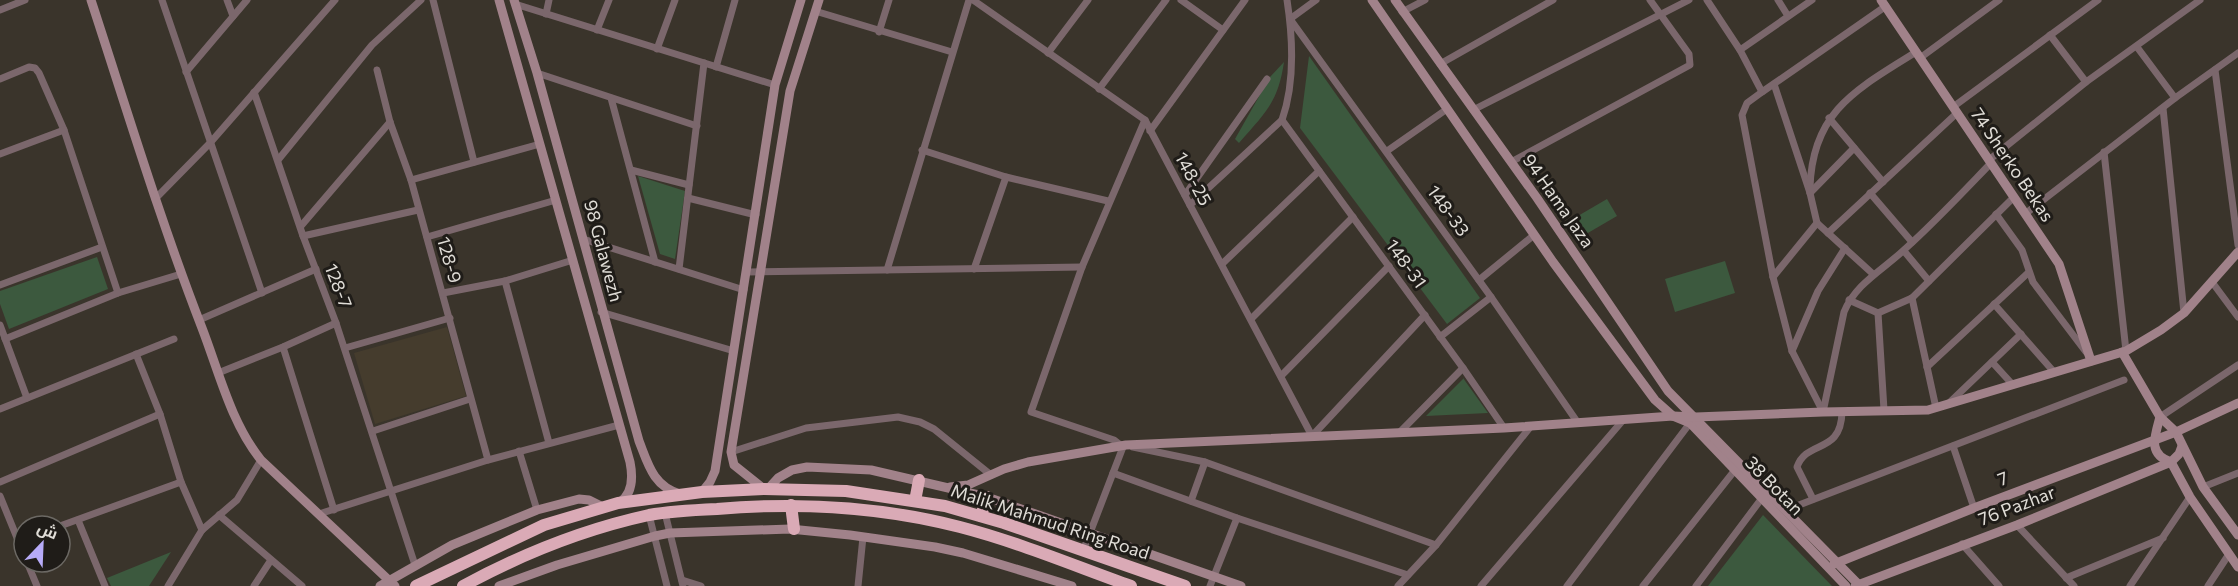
<svg xmlns="http://www.w3.org/2000/svg" width="2238" height="586" viewBox="0 0 2238 586" font-family="Commissioner,Cairo,sans-serif">
<style>
.built{fill:#453c2d}
.green{fill:#3c593e}
.lines{fill:none;stroke-linecap:round;stroke-linejoin:round}
.street{stroke:#7b676c;stroke-width:7}
.secondary{stroke:#a1828a;stroke-width:9}
.highway{stroke:#daaab6;stroke-width:12}
.labels{text-anchor:middle;stroke-width:6;stroke-linejoin:round;paint-order:stroke}
.street-label{font-size:18px;fill:#e0ddd7;stroke:#1f1c18}
</style>
<rect width="100%" height="100%" fill="#3a342b"/>
<path class="built" d="M447,327L466,396L375,424L354,353Z"/>
<g class="green">
<path d="M1309,56L1480,298L1447,324L1300,128Z"/>
<path d="M1284,62C1278,103 1265,113 1239,143L1235,139L1270,77Z"/>
<path d="M638,176L685,191L675,259L660,254Z"/>
<path d="M1607,199L1617,216L1581,237L1571,220Z"/>
<path d="M97,257L108,289L9,329L0,304V291Z"/>
<path d="M1725,261L1735,293L1675,312L1665,279Z"/>
<path d="M1463,378L1488,413L1426,416L1463,379Z"/>
<path d="M1763,515L1832,586H1708Z"/>
<path d="M171,552L149,586H111L107,578Z"/>
</g>
<g class="lines">
<g class="street">
<path d="M162,0L262,293"/>
<path d="M227,0L233,16"/>
<path d="M433,0L474,162"/>
<path d="M973,0L1145,120L1312,436L1425,315"/>
<path d="M1181,0L1223,30"/>
<path d="M1316,0L1290,19L1491,297L1578,423"/>
<path d="M1707,0L1740,50L1762,92"/>
<path d="M1778,0L1788,16"/>
<path d="M515,4L775,85"/>
<path d="M0,10L25,0"/>
<path d="M815,11L952,52"/>
<path d="M1402,12L1425,0"/>
<path d="M546,14L549,0"/>
<path d="M597,30L609,0"/>
<path d="M879,32L889,0"/>
<path d="M2050,35L2086,82"/>
<path d="M2137,47L2175,98"/>
<path d="M657,49L675,0"/>
<path d="M1740,50L1812,0"/>
<path d="M1048,53L1088,0"/>
<path d="M1920,58L1999,0"/>
<path d="M1440,64L1553,0"/>
<path d="M716,67L735,0"/>
<path d="M377,70L390,122L411,180L488,460"/>
<path d="M2215,70L2238,245"/>
<path d="M186,72L247,0"/>
<path d="M537,73L697,126"/>
<path d="M0,79L29,67L35,68L39,73L64,130L118,293"/>
<path d="M1774,84L1810,193L1817,223L1873,274"/>
<path d="M1099,89L1166,0"/>
<path d="M254,92L303,236L336,323L415,565"/>
<path d="M611,98L655,262"/>
<path d="M1953,107L2098,0"/>
<path d="M2163,108L2184,313"/>
<path d="M1473,110L1689,0"/>
<path d="M1829,118L1883,182"/>
<path d="M1282,120L1463,368L1504,428"/>
<path d="M1150,131L1245,0"/>
<path d="M922,150L1006,177L1108,201"/>
<path d="M1387,151L1447,109"/>
<path d="M2104,152L2126,351"/>
<path d="M0,154L64,130"/>
<path d="M278,160L372,45L421,0"/>
<path d="M1989,160L2086,82L2200,0"/>
<path d="M1511,162L1690,65L1689,54L1650,0"/>
<path d="M631,170L689,185"/>
<path d="M411,180L540,144"/>
<path d="M1810,188C1812,111 1857,89 1916,52"/>
<path d="M1810,193L1854,148"/>
<path d="M1870,193L1912,242"/>
<path d="M1185,195L1267,79"/>
<path d="M688,198L756,215"/>
<path d="M155,199L210,143L335,0"/>
<path d="M1190,205L1282,120C1295,83 1293,39 1287,0"/>
<path d="M1996,214L2022,250L2033,282L2086,352"/>
<path d="M2025,214L2175,98L2238,53"/>
<path d="M301,226L390,122"/>
<path d="M1828,233L1957,113"/>
<path d="M303,236L418,210"/>
<path d="M427,237L556,200"/>
<path d="M583,239L744,290"/>
<path d="M1904,251L1929,281"/>
<path d="M1222,264L1319,171"/>
<path d="M679,269L704,63"/>
<path d="M974,269L1006,177"/>
<path d="M887,270L969,0"/>
<path d="M747,272L1082,267"/>
<path d="M1773,277L1817,223"/>
<path d="M1479,280L1534,235"/>
<path d="M505,281L549,443"/>
<path d="M2212,282L2238,317"/>
<path d="M0,285L102,247"/>
<path d="M443,293L505,281L573,260"/>
<path d="M1912,298L1936,408"/>
<path d="M1849,300L1878,313"/>
<path d="M1994,304L2054,372"/>
<path d="M601,312L734,351"/>
<path d="M1878,313L1912,298L2014,197"/>
<path d="M1878,313L1884,410"/>
<path d="M1251,319L1353,217"/>
<path d="M199,320L316,269"/>
<path d="M0,325L27,398"/>
<path d="M1440,337L1491,297"/>
<path d="M5,339L118,293L181,274"/>
<path d="M283,347L334,510"/>
<path d="M345,348L450,318"/>
<path d="M1792,351L1818,291L1845,248"/>
<path d="M136,354L160,414L181,482L202,530"/>
<path d="M1992,362L2013,385"/>
<path d="M1927,367L2029,272"/>
<path d="M218,373L283,347L336,323"/>
<path d="M1281,376L1389,266"/>
<path d="M1949,403L2021,334"/>
<path d="M0,409L174,339"/>
<path d="M1823,412L1792,351L1773,277L1742,115L1747,103L1762,92L1886,6"/>
<path d="M1823,412L1844,312C1856,283 1883,270 1905,249C1935,222 1963,192 1991,163"/>
<path d="M2160,417L2238,365"/>
<path d="M373,431L470,399"/>
<path d="M1399,433L1463,368"/>
<path d="M1953,446L1974,508"/>
<path d="M1133,447L1205,462L1436,545"/>
<path d="M519,451L537,510"/>
<path d="M731,452L806,428L898,417L920,422L934,429L991,475"/>
<path d="M1113,473L1237,518L1408,575"/>
<path d="M0,482L160,414"/>
<path d="M2203,487L2238,473"/>
<path d="M0,496L24,555"/>
<path d="M1813,499L1797,467C1807,439 1841,455 1842,412"/>
<path d="M1191,501L1205,462"/>
<path d="M1786,510L2124,380"/>
<path d="M665,513L683,586"/>
<path d="M319,514L488,460L619,425"/>
<path d="M219,515L302,586"/>
<path d="M649,515L667,586"/>
<path d="M78,520L105,586"/>
<path d="M2017,525L2074,586"/>
<path d="M60,526L181,482"/>
<path d="M1962,544L1999,586"/>
<path d="M1083,551L1123,447L1114,440L1031,412L1082,267L1145,120"/>
<path d="M27,562L37,586"/>
<path d="M2066,578L2163,538"/>
<path d="M682,580L701,586"/>
<path d="M168,586L202,530L237,500L261,460"/>
<path d="M254,586L271,560"/>
<path d="M858,586L863,537"/>
<path d="M1210,586L1237,518"/>
<path d="M1398,586L1436,545L1531,426"/>
<path d="M1481,586L1624,419"/>
<path d="M1567,586L1690,423"/>
<path d="M1643,586L1735,470"/>
<path d="M1696,586L1762,498"/>
<path d="M2130,586L2190,497"/>
<path d="M2208,586L2229,554"/>
</g>
<g class="secondary">
<path d="M91,0C127,110 160,220 202,328C219,372 231,423 261,460L395,586"/>
<path d="M499,0L630,462C633,477 633,494 619,503"/>
<path d="M514,0L537,73L639,441C648,464 653,486 680,494"/>
<path d="M1372,0L1553,262L1655,400L1673,416L1690,423L1846,586"/>
<path d="M1395,0L1537,198L1668,391L1860,586"/>
<path d="M1881,0L2059,264L2091,361"/>
<path d="M2122,352L2160,417L2176,432L2203,487L2238,535"/>
<path d="M2160,417C2155,436 2147,454 2171,462L2190,497L2238,567"/>
<path d="M950,487L968,485L1004,469L1028,462L1126,445L1504,428L1673,416L1696,417L1823,412L1928,410L2126,351L2161,330L2184,313L2238,252"/>
<path d="M764,489L734,465L731,452L790,91L819,0"/>
<path d="M768,489L778,478L792,470L807,467L871,470L987,497L1241,586"/>
<path d="M702,492L710,482L715,471L775,85L801,0"/>
<path d="M1834,564L1974,508L2176,432L2238,403"/>
<path d="M380,586L452,545L537,510L579,499L589,500L603,507"/>
<path d="M499,586L557,565L655,536L670,533L790,529L850,535L935,547L963,553L1072,586"/>
<path d="M1855,586L2017,525L2171,462L2179,454L2182,446"/>
</g>
<g class="highway">
<path d="M915,501L919,480"/>
<path d="M791,505L794,529"/>
<path d="M981,516L987,497"/>
<path d="M416,586L544,525L618,503L702,492L764,489L846,491L945,506L1004,523L1185,586"/>
<path d="M463,586C520,555 585,529 649,515C671,511 694,510 717,509C799,502 879,506 960,527C1018,542 1075,566 1131,586"/>
</g>
</g>
<g class="labels">
<g class="street-label">
<text transform="translate(2012 165) rotate(56)" y="6">74 Sherko Bekas</text>
<text transform="translate(1193 179) rotate(62)" y="6">148-25</text>
<text transform="translate(1558 201) rotate(55)" y="6">94 Hama Jaza</text>
<text transform="translate(1448 211) rotate(54)" y="6">148-33</text>
<text transform="translate(603 251) rotate(75)" y="6">98 Galawezh</text>
<text transform="translate(449 260) rotate(74)" y="6">128-9</text>
<text transform="translate(1406 264) rotate(54)" y="6">148-31</text>
<text transform="translate(338 286) rotate(69)" y="6">128-7</text>
<text transform="translate(2003 479) rotate(-21)" y="6">7</text>
<text transform="translate(1774 486) rotate(46)" y="6">38 Botan</text>
<text transform="translate(2017 506) rotate(-21)" y="6">76 Pazhar</text>
<text transform="translate(1050 522) rotate(18)" y="6">Malik Mahmud Ring Road</text>
</g>
</g>
<g transform="translate(42 544) rotate(23)"><circle r="28" fill="#1f1c18" stroke="#6c6964" stroke-width="1.5"/>
<path d="M0-4.5L10 22L0 15L-10 22Z" fill="#b7abf8"/>
<text y="-9" font-size="16" font-weight="bold" text-anchor="middle" fill="#e0ddd7">ش</text>
</g>
</svg>
